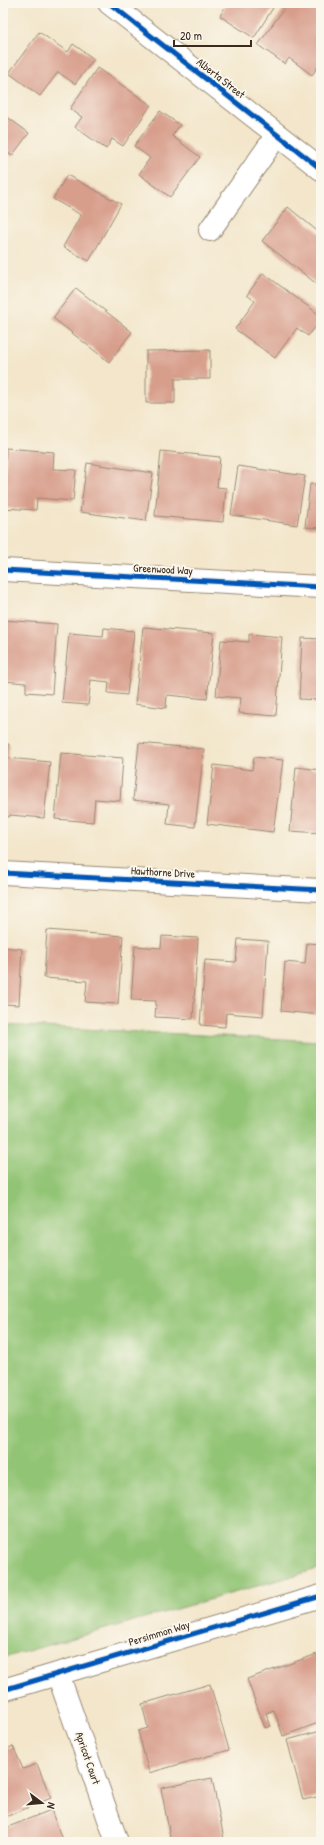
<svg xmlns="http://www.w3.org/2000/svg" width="324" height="1845" viewBox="0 0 324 1845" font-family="'Patrick Hand',sans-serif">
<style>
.green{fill:#92c474;stroke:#667749}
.building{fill:#d89e8c}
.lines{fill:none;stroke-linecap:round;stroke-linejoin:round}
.street-casing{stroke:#978874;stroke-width:24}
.street{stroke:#fff;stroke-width:22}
.cycleway-casing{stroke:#fbf7ec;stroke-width:8}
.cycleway{stroke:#0057b8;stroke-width:5}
.labels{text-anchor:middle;stroke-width:4;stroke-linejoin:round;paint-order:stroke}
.street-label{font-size:11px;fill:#3b2a1e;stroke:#fbf7ec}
</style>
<rect width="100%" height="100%" fill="#fbf7ec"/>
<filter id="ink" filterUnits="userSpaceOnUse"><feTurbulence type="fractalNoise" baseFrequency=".025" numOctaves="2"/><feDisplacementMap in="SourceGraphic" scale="8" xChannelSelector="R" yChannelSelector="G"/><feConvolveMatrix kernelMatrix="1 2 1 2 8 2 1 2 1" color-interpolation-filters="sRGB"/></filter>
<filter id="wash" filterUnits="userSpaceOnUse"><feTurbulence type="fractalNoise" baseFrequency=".012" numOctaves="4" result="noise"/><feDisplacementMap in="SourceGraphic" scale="16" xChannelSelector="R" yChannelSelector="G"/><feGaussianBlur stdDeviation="0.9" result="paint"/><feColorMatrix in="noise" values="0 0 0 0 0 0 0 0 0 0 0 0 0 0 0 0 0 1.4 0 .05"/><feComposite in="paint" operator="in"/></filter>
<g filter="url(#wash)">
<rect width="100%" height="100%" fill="#f3e6cb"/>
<path class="green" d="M3,1025L321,1041V1568L3,1658Z"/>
<g id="blocks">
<g class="building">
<path d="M227,3H276L254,38L220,16Z"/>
<path d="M288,3H316L313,6L321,12V62L312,75L289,58L285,64L258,45Z"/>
<path d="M39,32L68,52L73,44L94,59L75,84L58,72L40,96L9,73Z"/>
<path d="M97,68L151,105L123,146L112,139L106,149L75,127L82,117L70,109Z"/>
<path d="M160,111L180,125L172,136L200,157L170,197L139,174L150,158L134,146Z"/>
<path d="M3,114L29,133L12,156L5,151L3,153Z"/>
<path d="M67,175L121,204L89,261L63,247L81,215L53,199Z"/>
<path d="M288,207L321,234V281L318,285L262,241Z"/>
<path d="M263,273L321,316V319L308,336L297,328L275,358L235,329L255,301L247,295Z"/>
<path d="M76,288L132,332L109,362L53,318Z"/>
<path d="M210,350V379H175V403H146V351Z"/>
<path d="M6,448L54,452L53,469L76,470L73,501L37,498L36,510L3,508Z"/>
<path d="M161,451L220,457L217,487L226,488L223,522L155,516Z"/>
<path d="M87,463L153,473L146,521L80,512Z"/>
<path d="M238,466L305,476L297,525L231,515Z"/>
<path d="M310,484L321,485V528L305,527Z"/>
<path d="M3,620L57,624L52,694L26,692V683L3,681Z"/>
<path d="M143,627L214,633L207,699L167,695L166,708L135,704Z"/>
<path d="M104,628L134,631L127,695L108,693L109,682L91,680L88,705L62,703L69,633L103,636Z"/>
<path d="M249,634L282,637L276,716L239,713L241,698L216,696L221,640L249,642Z"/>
<path d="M302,638L321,639V700L299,699Z"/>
<path d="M139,743L204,749L195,827L167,824L169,804L133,800Z"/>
<path d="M3,744H9L8,758L50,762L44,818L10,815L9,817L3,816Z"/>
<path d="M61,753L123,758L120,801L95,799L93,822L55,819Z"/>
<path d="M254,757L283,760L273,832L207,824L214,765L252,770Z"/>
<path d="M296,767L321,770V833L290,831Z"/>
<path d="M47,930L123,936L118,1004L85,1002L87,981L44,978Z"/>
<path d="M162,936L198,938L193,1019L155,1017L156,1001L131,1000L135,946L161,948Z"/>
<path d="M238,939L268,941L263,1016L226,1013L225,1027L200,1025L205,960L236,962Z"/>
<path d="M307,943L321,944V1015L281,1011L285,962L305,964Z"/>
<path d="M3,947L22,949L19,1005L3,1004Z"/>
<path d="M317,1654L321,1667V1722L283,1736L274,1710L266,1713L271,1726L265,1728L247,1679Z"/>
<path d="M210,1684L229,1750L149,1773L138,1731L148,1728L142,1704Z"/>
<path d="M321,1731V1796L303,1800L287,1740Z"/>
<path d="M13,1746L23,1769L37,1764L51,1798L3,1818V1751Z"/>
<path d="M212,1778L224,1839L209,1842H171L161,1788Z"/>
<path d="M51,1810L63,1842H3V1829Z"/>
</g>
</g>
</g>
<g filter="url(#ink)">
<use href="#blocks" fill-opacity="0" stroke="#978874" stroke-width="1"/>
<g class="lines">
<defs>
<g id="street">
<path d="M109,3L321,169"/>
<path d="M210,230L277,135"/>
<path d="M3,570L321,587"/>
<path d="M3,873L321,890"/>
<path d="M58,1674L117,1842"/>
<path d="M3,1690L321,1596"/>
</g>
</defs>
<use href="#street" class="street-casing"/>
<use href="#street" class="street"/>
<defs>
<g id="cycleway">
<path d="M109,3L321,169"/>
<path d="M3,570L321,587"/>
<path d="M3,873L321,890"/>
<path d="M3,1690L321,1596"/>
</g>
</defs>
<use href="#cycleway" class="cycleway-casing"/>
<use href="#cycleway" class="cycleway"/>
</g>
</g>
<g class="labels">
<g class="street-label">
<text transform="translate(221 78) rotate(38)" y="4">Alberta Street</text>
<text transform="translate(163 569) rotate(3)" y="4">Greenwood Way</text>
<text transform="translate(163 872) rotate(3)" y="4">Hawthorne Drive</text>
<text transform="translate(159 1633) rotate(-17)" y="4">Persimmon Way</text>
<text transform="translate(88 1758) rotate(71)" y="4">Apricot Court</text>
</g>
</g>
<rect width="324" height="1845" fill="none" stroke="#fbf7ec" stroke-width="16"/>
<g transform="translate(42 1803) rotate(106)" stroke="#fbf7ec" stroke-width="3" paint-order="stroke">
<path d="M0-3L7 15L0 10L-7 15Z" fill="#3b2a1e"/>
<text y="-6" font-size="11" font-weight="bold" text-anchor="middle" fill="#3b2a1e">N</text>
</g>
<path d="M174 40v6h77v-6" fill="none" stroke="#3b2a1e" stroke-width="2"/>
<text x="180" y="40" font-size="12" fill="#3b2a1e" stroke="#fbf7ec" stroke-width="3" paint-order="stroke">20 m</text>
</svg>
